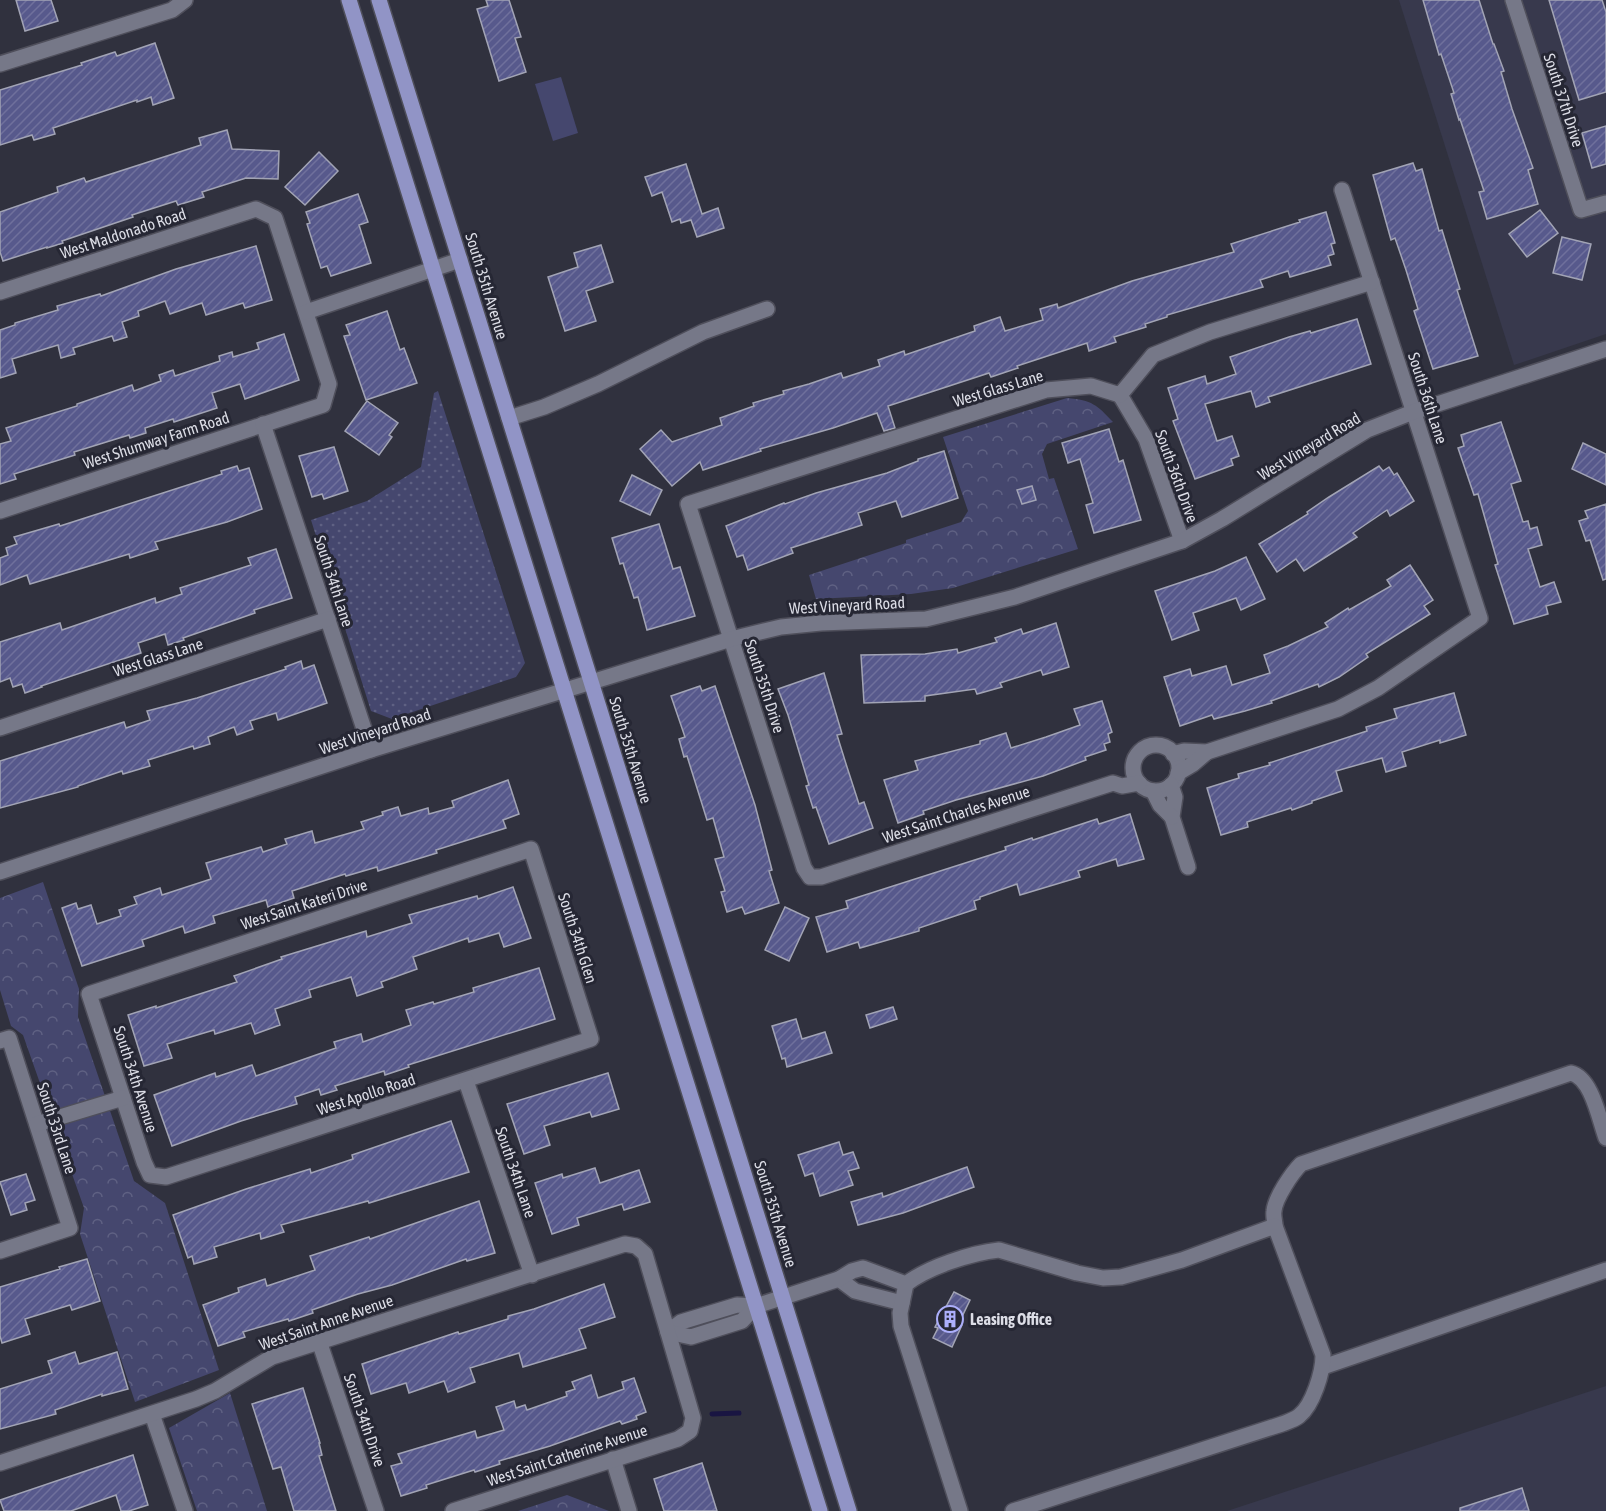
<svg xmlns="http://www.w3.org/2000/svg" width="1606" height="1511" viewBox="0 0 1606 1511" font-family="'Asap Condensed',sans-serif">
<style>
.built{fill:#38394d}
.grass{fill:url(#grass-dots)}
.forest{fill:url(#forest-crowns)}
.garden{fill:#45476e}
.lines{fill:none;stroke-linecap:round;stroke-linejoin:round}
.stream{stroke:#191542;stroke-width:5}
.building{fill:url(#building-hatch);stroke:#a2a4b5;stroke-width:1.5}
.minor-casing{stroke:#4f4f5b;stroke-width:18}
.major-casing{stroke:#4f4f5b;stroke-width:18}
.minor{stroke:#767888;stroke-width:15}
.major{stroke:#9194c6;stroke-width:15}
.labels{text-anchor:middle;stroke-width:6;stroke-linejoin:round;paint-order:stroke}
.street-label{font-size:16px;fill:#dcdde6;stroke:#262734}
.poi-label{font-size:16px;font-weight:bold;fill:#dcdde6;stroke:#262734;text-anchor:start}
</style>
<defs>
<pattern id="grass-dots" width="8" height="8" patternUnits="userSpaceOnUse" patternTransform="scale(1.5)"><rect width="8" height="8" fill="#45476e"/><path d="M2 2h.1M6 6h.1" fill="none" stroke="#5f6183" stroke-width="1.8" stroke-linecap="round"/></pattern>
<pattern id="forest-crowns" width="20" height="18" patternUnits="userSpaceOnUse" patternTransform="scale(1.5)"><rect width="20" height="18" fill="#45476e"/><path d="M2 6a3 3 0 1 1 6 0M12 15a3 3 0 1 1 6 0" fill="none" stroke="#5f6183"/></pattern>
<pattern id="building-hatch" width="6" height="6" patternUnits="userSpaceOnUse" patternTransform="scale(1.5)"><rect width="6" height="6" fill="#57598c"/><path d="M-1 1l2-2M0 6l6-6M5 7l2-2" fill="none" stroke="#6f709c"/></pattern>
</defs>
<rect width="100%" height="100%" fill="#30313e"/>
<g class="built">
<path d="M1399,0H1606V334L1514,365Z"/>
<path d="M1606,1386V1511H1227L1306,1485Z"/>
</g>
<path class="grass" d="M438,391L525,663L516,677L392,719L371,711L311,520L367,501L421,467L434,393Z"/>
<g class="forest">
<path d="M1067,398C1092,400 1097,405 1113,422L1047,444L1042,454L1049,479L1054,478L1078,549L953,588L911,594L816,599L809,575L906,543V540L961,522L968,511L943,437Z"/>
<path d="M43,882L79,989L78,1017L134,1181L165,1203L219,1370L135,1402L80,1234L84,1208L23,1035L11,1026L0,990V898Z"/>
<path d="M230,1393L267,1511H197L169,1428Z"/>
<path d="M567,1495L609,1511H518Z"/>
</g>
<path class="garden" d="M561,77L578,133L553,141L535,84Z"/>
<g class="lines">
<path class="stream" d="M712,1414L739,1413"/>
</g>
<g class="building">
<path d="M16,0H51L58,21L25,31Z"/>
<path d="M486,0H509L521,37L515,38L526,72L499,81L477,9L488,6Z"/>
<path d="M1423,0H1479L1493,44H1494L1504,71L1501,72L1512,109L1533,168L1528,170L1538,204L1487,219L1479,192L1484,191L1460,119L1459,120L1451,94L1454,93L1441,54L1439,55Z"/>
<path d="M1549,0H1602L1606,12V92L1579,100Z"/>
<path d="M155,43L174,98L153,105L151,97L137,102V100L53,128L55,134L34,140L32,135L0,145V90L82,65L81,63L115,52L117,56Z"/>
<path d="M1606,126V164L1592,168L1582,133Z"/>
<path d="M227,130L232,149L279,151L278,179L246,178L202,192L204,197L178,205L176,201L132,215L133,217L62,241L63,243L47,248V247L3,261L0,252V212L58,192L57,187L84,178L86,182L201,145L199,138Z"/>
<path d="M319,152L338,171L305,205L285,187Z"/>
<path d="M1413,163L1416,171L1422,169L1439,231L1442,230L1460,289L1457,290L1478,356L1433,369L1414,311L1418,309L1406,270L1395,238L1391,240L1373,175Z"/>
<path d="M686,164L702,214L718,208L724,228L697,237L691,220L681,223L680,219L672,222L662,192L652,196L645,177Z"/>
<path d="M358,194L368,222L359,225L371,263L331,276L327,266L321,268L307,224L310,223L306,212Z"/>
<path d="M1540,210L1558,233L1527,257L1509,234Z"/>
<path d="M1326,212L1335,243L1331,244L1334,254L1328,256L1331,265L1290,277L1288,271L1260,280L1263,287L1167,315V317L1145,324L1146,327L1114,337L1116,342L1089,351L1087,343L1017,366L1018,368L991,377L989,373L888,406L895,428L884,431L877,413L833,428L760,449L761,451L703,470L700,462L672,486L640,449L661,430L672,442L722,425L720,418L754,406L753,403L784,394L783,391L809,384L841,373L843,378L880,366L878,360L904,351L905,355L975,331L974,326L1000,317L1005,331L1043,320L1040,309L1057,304L1058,308L1132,281L1234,252L1231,244L1300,222L1299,220Z"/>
<path d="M1562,237L1591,244L1582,280L1553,273Z"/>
<path d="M601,245L613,282L586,291L596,321L565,331L548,277L578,267L574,253Z"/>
<path d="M256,246L272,300L245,308L243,303L206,315L202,303L170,314L165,301L138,311L139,316L122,322L127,337L114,341L112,336L73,348L75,354L61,358L58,345L12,359L16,373L0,378V330L15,325V323L58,310L57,306L100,294L101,296L176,269Z"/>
<path d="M387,311L400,350L404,348L417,383L366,400L344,336L350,335L346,325Z"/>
<path d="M1357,319L1371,364L1268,397L1270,402L1256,407L1251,391L1205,404L1217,441L1232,436L1239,456L1231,459L1233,465L1195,479L1173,421L1178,419L1168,388L1205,376L1207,384L1236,374L1230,357L1289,337L1310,331L1311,333Z"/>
<path d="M284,334L299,380L245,399L240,384L212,393L217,408L174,422L173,419L145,428L146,433L130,438L129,435L74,452L75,455L14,474L16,479L0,484V444L11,441L6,428L77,406V404L132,385L134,391L161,381L159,375L173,370L175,376L220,361L219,356L232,352L233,357L259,349L257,343Z"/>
<path d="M367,401L398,423L389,435L392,437L379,455L345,431Z"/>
<path d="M1501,422L1521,481L1511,484L1523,522L1528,521L1530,529L1537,527L1542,545L1528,549L1540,587L1554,582L1561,602L1546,606L1548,614L1514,624L1495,565L1498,564L1478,494L1474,495L1458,448L1464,446L1461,435Z"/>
<path d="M1109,429L1119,462L1123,460L1141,520L1094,533L1086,505L1093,503L1080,459L1068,463L1062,443Z"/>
<path d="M1583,443L1606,454V485L1572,469Z"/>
<path d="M334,447L348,491L324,499L322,494L312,497L299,456Z"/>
<path d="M944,451L958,498L902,517L896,501L858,513L862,525L791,548L793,553L748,570L743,555L737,557L726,526L784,503L785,504L816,493L887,473L918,461V459Z"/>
<path d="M237,466L239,471L249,468L262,509L227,522L155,542L158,549L130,558L129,554L30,584L27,575L0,585V558L8,555L6,548L17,544L14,537L59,524L60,526L222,474L221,471Z"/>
<path d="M1379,466L1383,471L1389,467L1394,475L1397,473L1414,501L1390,516L1387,510L1353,533L1357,537L1304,571L1296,559L1277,572L1259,544L1308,514L1307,512L1329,497Z"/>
<path d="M632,475L662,490L650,515L620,501Z"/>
<path d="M1032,486L1036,500L1022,504L1017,490Z"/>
<path d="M1606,504V579L1603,580L1590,540L1586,541L1579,521L1588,518L1585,511Z"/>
<path d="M659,524L673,569L680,567L695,616L647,630L638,597L634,598L623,563L620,564L612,538Z"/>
<path d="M276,549L292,598L254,610L255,613L183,638L184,640L168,645L165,634L138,643L141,653L41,686L42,687L25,693L22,684L13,687L10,678L0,682V642L60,623L62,630L155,598L156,603L182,594L180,588L251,565L248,558Z"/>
<path d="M1246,557L1265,599L1241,610L1236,598L1193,613L1199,630L1172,640L1155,591L1215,571Z"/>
<path d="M1410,565L1433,600L1424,606L1430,614L1366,654L1368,657L1339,677L1319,687L1318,684L1271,701L1272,703L1245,711L1214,719L1212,715L1180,726L1164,677L1190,669L1192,676L1226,666L1232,685L1270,673L1264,655L1288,646L1328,627L1325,623L1348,608L1349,610L1391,586L1387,580Z"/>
<path d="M1056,623L1069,667L1043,675L1041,670L1000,683L1002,687L977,694L975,689L925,696V701L864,703L861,655L925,654L957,649L958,653L997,642L995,638L1021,629L1023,634Z"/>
<path d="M301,661L303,669L314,665L327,703L278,720L276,713L250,721L253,729L237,735L234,727L208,737L210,744L194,749L193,746L148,760L150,766L123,774L122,771L78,786V787L0,808V761L124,722L126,728L150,720L147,711L197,698L286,669L285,667Z"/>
<path d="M824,673L842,734L837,735L847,767L859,804L864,802L873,828L829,844L816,807L813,808L806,786L809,785L788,715L778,689Z"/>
<path d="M700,686L702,691L715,686L755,805L772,870L769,871L779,903L745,914L742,907L727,912L721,892L725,891L715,859L724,857L713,818L707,820L687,756L684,757L679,739L685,737L671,696Z"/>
<path d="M1454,693L1466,735L1440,743V740L1402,752L1406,766L1386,772L1382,758L1336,771L1342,791L1312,801V803L1292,810L1291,808L1247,822L1248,827L1221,835L1207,788L1239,778L1238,774L1270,765L1269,763L1367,731L1366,727L1397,718L1394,709Z"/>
<path d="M1102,701L1112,732L1108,734L1110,742L1104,744L1106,750L1085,757L1086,760L1043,776L956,800L923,811L924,814L898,823L884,780L918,770L915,761L980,744V741L1006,733L1011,748L1046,737L1080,725L1074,709Z"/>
<path d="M508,780L519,814L503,820L506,828L436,850L437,853L378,871L377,867L346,876L345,874L292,891L294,898L268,907L266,900L213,916L215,923L185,933L183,926L142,940L144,946L82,966L62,908L76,903L78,909L91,905L97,924L121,916L119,910L137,904L134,897L160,888L162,895L211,879L206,863L261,847L263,852L287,844L285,839L312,831L315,843L364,829L361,822L383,815L382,812L398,807L401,816L428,808L429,814L454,807L452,801Z"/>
<path d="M1130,814L1144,859L1118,866L1116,859L1078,871L1080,877L1020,895L1017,884L980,897V899L974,901L976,909L919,928V931L860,948L858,942L827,952L816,917L848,908L846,901L1006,850L1005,847L1032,838L1033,840L1097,819L1099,824Z"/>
<path d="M513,887L531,938L504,947L499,933L469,942L468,938L413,957L417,969L381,982L383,987L357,996L351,977L309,990L311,997L275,1009L280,1025L255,1034L251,1023L215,1034L214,1030L167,1044L172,1058L144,1066L128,1015L156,1006V1008L237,982L234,976L282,959L281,957L366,931L367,937L412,923L409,915L477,896L478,899Z"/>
<path d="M785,907L809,918L789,961L765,950Z"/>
<path d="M539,968L555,1019L408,1065L409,1067L385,1075L384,1071L335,1086L337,1090L321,1095L319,1089L295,1097L297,1104L241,1121L172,1146L154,1095L215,1073L216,1077L252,1065L256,1076L336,1048L334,1042L361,1034L363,1042L411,1025L406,1010L433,1002L434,1004L474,992L473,988Z"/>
<path d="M893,1007L897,1019L870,1028L866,1015Z"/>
<path d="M796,1019L802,1039L825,1032L832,1053L787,1067L785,1058L782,1059L772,1026Z"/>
<path d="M608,1073L619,1109L592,1117L590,1112L544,1126L550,1145L524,1154L507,1104Z"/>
<path d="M451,1121L469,1172L369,1203L368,1201L281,1225L284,1232L261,1239L260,1233L214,1247L217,1257L194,1264L192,1256L188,1258L173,1215L246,1189L310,1169L311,1173L353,1159L352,1155Z"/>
<path d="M839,1142L843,1155L853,1152L859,1168L848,1171L853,1185L820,1196L813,1173L805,1176L798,1155Z"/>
<path d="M967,1167L974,1187L903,1213L858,1225L851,1202L882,1193L883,1197Z"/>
<path d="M595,1168L600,1183L639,1170L650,1202L624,1210L622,1204L577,1218L579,1225L552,1234L535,1183L562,1174L563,1178Z"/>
<path d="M26,1174L35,1200L25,1203L27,1210L11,1215L0,1182Z"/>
<path d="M479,1201L495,1253L467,1261L466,1259L392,1285L358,1294L312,1310L313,1313L289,1321L288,1319L243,1332L245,1337L218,1346L203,1305L239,1292L238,1288L265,1279L267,1286L315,1270L310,1256L369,1237L370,1239Z"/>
<path d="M87,1259L100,1301L72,1310L70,1305L25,1319L30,1334L2,1343L0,1336V1287L60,1269L59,1267Z"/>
<path d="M604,1284L615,1317L579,1329L586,1348L523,1367L519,1353L470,1368L475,1382L448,1392L444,1381L409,1393L406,1383L371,1394L362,1364L458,1332L459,1334L508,1319V1316L534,1309Z"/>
<path d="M954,1292L970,1300L959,1323L962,1325L952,1347L933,1338L938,1328L935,1327Z"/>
<path d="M75,1352L79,1364L117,1352L128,1389L102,1396V1394L55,1410L56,1414L0,1429V1389L52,1373L48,1361Z"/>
<path d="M591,1375L598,1398L624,1389L622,1382L634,1378L646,1412L636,1416L637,1419L622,1424L620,1421L550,1446L499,1461L500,1464L475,1472L474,1470L426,1485L427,1488L401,1496L391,1466L402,1463L398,1454L475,1431L477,1438L504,1430L496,1407L514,1401L516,1408L525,1405L527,1410L567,1396L566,1392L575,1389L572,1382Z"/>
<path d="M303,1388L320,1443H319L322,1455L319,1456L336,1511H294L281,1467L273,1469L252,1404Z"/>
<path d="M133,1455L148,1505L129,1511H121L116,1495L71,1511H4L0,1500Z"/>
<path d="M702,1463L717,1511H664L654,1479Z"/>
<path d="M1522,1488L1529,1511H1460V1508Z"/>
</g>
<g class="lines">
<defs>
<g id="minor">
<path d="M1513,0L1581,210L1606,203"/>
<path d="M0,64L172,10L185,0"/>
<path d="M0,292L256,209L275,218L329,384L323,405L0,511"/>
<path d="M306,312L460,260"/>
<path d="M1120,395L1146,439L1182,541"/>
<path d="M509,418L544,407L598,384L703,332L767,309"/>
<path d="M263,424L371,750"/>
<path d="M0,728L328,619"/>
<circle cx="1156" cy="768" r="23"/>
<path d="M1173,754L1184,751L1207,752L1338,709L1378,688L1480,618L1342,190"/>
<path d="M1178,773L1193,764L1207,752"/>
<path d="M1139,783L1122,786L1113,783L821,877H810L804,868L688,504L1046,390L1091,386L1120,395L1153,355L1210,332L1372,282"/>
<path d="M1171,785L1175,797L1172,817L1188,867"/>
<path d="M1153,791L1160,805L1172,817"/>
<path d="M531,849L591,1039L166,1177L150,1175L144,1162L89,994Z"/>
<path d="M0,872L371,750L731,639L781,627L821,623L926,619L1015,597L1182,541L1222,519L1367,430L1413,412L1606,349"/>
<path d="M0,1041L9,1038L70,1228L0,1251"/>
<path d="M466,1081L532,1275"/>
<path d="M37,1124L123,1098"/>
<path d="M1275,1226C1275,1221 1273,1216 1274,1211C1275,1198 1292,1173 1301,1164L1571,1073C1592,1078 1599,1119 1606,1138"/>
<path d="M839,1279L855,1291L902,1303"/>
<path d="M668,1332L681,1322L737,1305L756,1306L839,1279L852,1271L863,1268L906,1284"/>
<path d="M668,1332L691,1337L742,1321L756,1306"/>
<path d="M319,1341L376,1511"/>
<path d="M1323,1367L1606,1270"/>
<path d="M152,1414L185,1511"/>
<path d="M613,1459L629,1511"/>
<path d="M0,1463L196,1399L215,1391L272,1357L625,1244L636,1246L645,1254L693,1418L690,1431L678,1439L453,1511"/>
<path d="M960,1511L901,1326L900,1313L906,1284C928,1267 971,1253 999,1250L1077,1273L1103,1278L1121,1277L1182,1260L1275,1226L1323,1355C1323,1372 1313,1405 1299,1416C1294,1420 1287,1422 1282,1424L1013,1511"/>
</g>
<g id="major">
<path d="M349,0L820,1511"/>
<path d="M379,0L849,1511"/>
</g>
</defs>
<use href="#minor" class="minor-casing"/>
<use href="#major" class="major-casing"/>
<use href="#minor" class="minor"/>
<use href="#major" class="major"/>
</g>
<defs>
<symbol id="building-ring" viewBox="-11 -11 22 22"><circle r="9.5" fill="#262734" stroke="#acaffb" stroke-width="1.5"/><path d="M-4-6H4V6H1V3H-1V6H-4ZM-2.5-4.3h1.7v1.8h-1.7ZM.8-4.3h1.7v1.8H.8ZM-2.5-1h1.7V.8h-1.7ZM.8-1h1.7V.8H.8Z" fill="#acaffb"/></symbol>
</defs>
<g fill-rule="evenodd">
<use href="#building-ring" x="935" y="1304" width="30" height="30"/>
</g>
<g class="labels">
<g class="street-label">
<text transform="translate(1564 100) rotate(72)" y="6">South 37th Drive</text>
<text transform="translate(123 233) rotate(-18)" y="6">West Maldonado Road</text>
<text transform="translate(487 286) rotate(73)" y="6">South 35th Avenue</text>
<text transform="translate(998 388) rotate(-17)" y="6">West Glass Lane</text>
<text transform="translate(1428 398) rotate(72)" y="6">South 36th Lane</text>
<text transform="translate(156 440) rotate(-18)" y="6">West Shumway Farm Road</text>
<text transform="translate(1309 446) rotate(-31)" y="6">West Vineyard Road</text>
<text transform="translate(1177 476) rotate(70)" y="6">South 36th Drive</text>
<text transform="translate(334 581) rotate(72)" y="6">South 34th Lane</text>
<text transform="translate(847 605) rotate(-3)" y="6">West Vineyard Road</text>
<text transform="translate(158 657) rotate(-18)" y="6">West Glass Lane</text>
<text transform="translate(765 686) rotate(72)" y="6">South 35th Drive</text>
<text transform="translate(375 731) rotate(-18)" y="6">West Vineyard Road</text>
<text transform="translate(631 750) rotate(73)" y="6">South 35th Avenue</text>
<text transform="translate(956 814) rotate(-18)" y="6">West Saint Charles Avenue</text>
<text transform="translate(304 904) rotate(-18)" y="6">West Saint Kateri Drive</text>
<text transform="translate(578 938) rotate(72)" y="6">South 34th Glen</text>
<text transform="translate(136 1079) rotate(72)" y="6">South 34th Avenue</text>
<text transform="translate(366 1094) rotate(-18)" y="6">West Apollo Road</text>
<text transform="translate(57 1128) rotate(72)" y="6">South 33rd Lane</text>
<text transform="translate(516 1172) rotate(71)" y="6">South 34th Lane</text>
<text transform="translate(776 1214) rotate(73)" y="6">South 35th Avenue</text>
<text transform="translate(326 1322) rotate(-19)" y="6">West Saint Anne Avenue</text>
<text transform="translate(365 1420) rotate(71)" y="6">South 34th Drive</text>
<text transform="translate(567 1455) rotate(-18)" y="6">West Saint Catherine Avenue</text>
</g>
<g class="poi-label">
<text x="970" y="1325">Leasing Office</text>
</g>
</g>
</svg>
